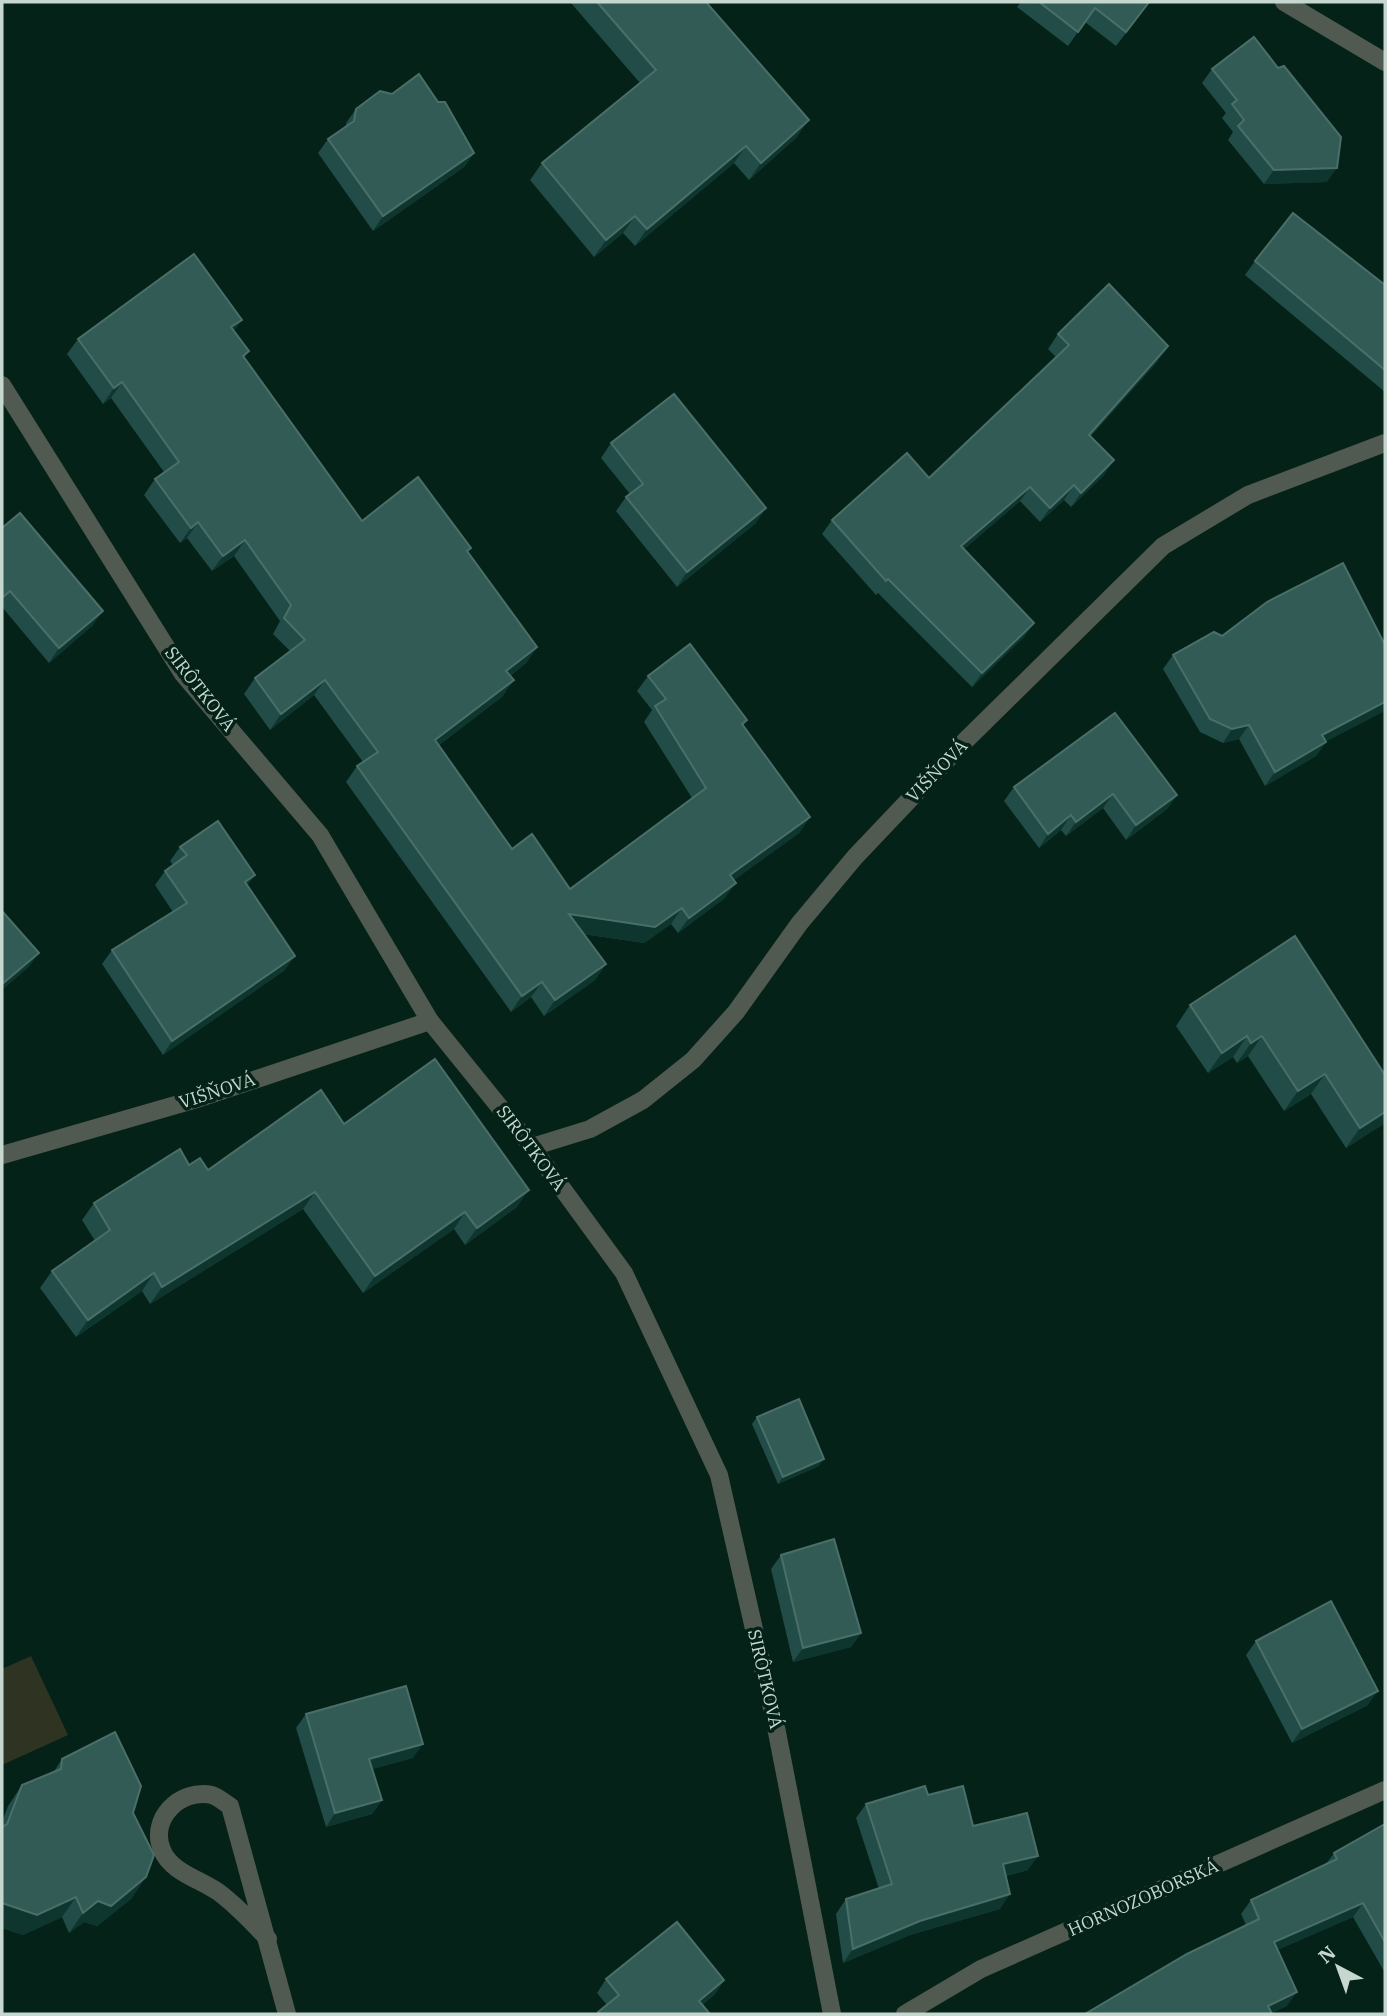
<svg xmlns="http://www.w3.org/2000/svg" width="1387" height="2016" viewBox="0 0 1387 2016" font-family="'IBM Plex Serif',serif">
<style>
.green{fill:#2e3421}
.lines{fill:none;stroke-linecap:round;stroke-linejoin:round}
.street{stroke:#515a50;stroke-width:18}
.wall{fill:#214c47}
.shaded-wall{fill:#0e352e}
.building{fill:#335b56;stroke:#4a6f69;stroke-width:2}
.labels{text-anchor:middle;stroke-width:7;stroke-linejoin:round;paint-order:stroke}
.street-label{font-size:18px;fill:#c6d7cf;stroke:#042217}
</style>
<rect width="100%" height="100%" fill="#042217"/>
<path class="green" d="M31,1656L68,1735L2,1765V1669Z"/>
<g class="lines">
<g class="street">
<path d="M1284,2L1385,62"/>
<path d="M2,385L183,674L320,835L430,1021L532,1147L624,1273L719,1475L774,1717L832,2014"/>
<path d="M532,1147L590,1129L643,1100L693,1060L736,1012L799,924L855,857L966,740L1163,546L1248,495L1385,443"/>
<path d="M2,1155L200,1098L430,1021"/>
<path d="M268,1939C253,1923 239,1908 221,1894C203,1880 171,1873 162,1850C149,1819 180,1788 212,1795C218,1797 225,1803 230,1806L287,2014"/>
<path d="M905,2014L981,1969L1385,1790"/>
</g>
</g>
<g class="wall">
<path d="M571,2H706L797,137L749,180L734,163L635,246L623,233L594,257L530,180L542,163L640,83L571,3Z"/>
<path d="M1021,2H1150L1116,46L1085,22L1068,46L1017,7Z"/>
<path d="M1212,69L1327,182L1264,184L1228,140L1233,132L1222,118L1226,113L1202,83Z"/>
<path d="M356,109L474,153L464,167L373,231L318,153L328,139L346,127V123Z"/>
<path d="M1255,261L1385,285V392L1245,275Z"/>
<path d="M234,331L249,351L244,358L362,521L471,548L468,552L537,647L526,663L510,676L503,696L439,745L512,849L570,889L692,798L644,722L652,710L637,691L648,676L747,720L743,726L810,817L799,833L734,880L725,898L678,933L671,924L644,943L583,934L606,964L595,980L544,1016L531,997L511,1012L346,782L357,766L363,762L314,695L270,730L244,694L255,678L290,651L273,634L280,621L234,556L212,571L187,538L180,543L144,495L155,479L164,472L111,398L103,404L67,354L78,339Z"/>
<path d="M1058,334L1158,361L1091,436L1104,475L1071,507L1064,500L1040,522L1020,501L964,549L1034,623L1024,637L972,687L878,593L876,595L822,534L832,520L929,478L1056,357L1048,349Z"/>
<path d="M611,443L756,523L677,587L616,511L626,497L630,494L601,458Z"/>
<path d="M2,528L93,625L49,663L2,607Z"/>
<path d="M1173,655L1326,742L1316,756L1265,786L1239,739L1223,743L1200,732L1163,669Z"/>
<path d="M1014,787L1177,795L1167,809L1126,840L1103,808L1066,836L1061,830L1039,848L1004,801Z"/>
<path d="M180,847L247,886L285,970L163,1055L102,964L112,950L173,912L155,885L165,871L173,865L170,861Z"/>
<path d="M1295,936L1385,1123L1346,1148L1311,1094L1284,1111L1248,1056L1237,1063L1233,1057L1208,1073L1176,1026L1190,1005Z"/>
<path d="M344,1124L517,1207L465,1245L454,1229L363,1293L303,1209L150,1304L142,1291L76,1337L40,1288L52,1271L95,1241L82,1220L94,1203L189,1165L208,1170Z"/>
<path d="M757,1417L819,1466L778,1484L752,1424Z"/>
<path d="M781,1555L861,1633L851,1647L793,1662L771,1569Z"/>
<path d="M1256,1641L1368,1705L1292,1743L1246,1655Z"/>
<path d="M306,1714L413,1758L372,1769L382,1800L372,1814L326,1827L296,1728Z"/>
<path d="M62,1759L133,1813L132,1898L97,1926L84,1922L69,1933L62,1917L23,1935L2,1928V1822L8,1806L22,1785L53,1773Z"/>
<path d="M928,1795L973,1826L1028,1870L1006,1876L1000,1909L910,1935L843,1963L836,1914L846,1899L879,1889L856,1818L866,1804Z"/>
<path d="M1385,1824V1973L1353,1917L1277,1950L1287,2006L1271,2013L1246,1925L1241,1914L1251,1900L1326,1864L1334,1853Z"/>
<path d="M606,1979L724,1980L715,1994L702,2005L710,2014H596L607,2005L597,1993Z"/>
</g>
<g class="shaded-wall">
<path d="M809,120L797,137L749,180L761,163Z"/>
<path d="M746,146L734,163L635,246L647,229Z"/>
<path d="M474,153L464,167L373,231L383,216Z"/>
<path d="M1337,168L1327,182L1264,184L1274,170Z"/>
<path d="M635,216L623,233L594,257L606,240Z"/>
<path d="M242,320L231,335V327Z"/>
<path d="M1168,346L1158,361L1079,449L1089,435Z"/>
<path d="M122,382L111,398L103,404L114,388Z"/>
<path d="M1114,460L1104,475L1071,507L1081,493Z"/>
<path d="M1074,485L1064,500L1040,522L1050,508Z"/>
<path d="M1030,487L1020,501L952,560L961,546Z"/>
<path d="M766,508L756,523L677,587L687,572Z"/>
<path d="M198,522L187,538L180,543L191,528Z"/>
<path d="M245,540L234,556L212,571L223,556Z"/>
<path d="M103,611L93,625L49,663L59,648Z"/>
<path d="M1034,623L1024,637L972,687L982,673Z"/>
<path d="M537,647L526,663L495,687L506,671Z"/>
<path d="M325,680L314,695L270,730L281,714Z"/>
<path d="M514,680L503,696L424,756L435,740Z"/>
<path d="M1385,702V711L1312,749L1322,735Z"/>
<path d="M1249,725L1239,739L1223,743L1232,729Z"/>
<path d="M1326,742L1316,756L1265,786L1275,772Z"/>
<path d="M1113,794L1103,808L1066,836L1076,822Z"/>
<path d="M1177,795L1167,809L1126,840L1136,825Z"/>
<path d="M1071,815L1061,830L1039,848L1048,834Z"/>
<path d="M810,817L799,833L719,891L730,875Z"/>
<path d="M255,875L245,889V882Z"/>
<path d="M736,883L725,898L678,933L689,918Z"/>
<path d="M682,908L671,924L644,943L558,930L569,914Z"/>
<path d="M39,953L29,967L2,990V984Z"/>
<path d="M295,956L285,970L163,1055L172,1041Z"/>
<path d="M606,964L595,980L544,1016L555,1000Z"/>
<path d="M542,982L531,997L511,1012L522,996Z"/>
<path d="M1247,1036L1233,1057L1208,1073L1222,1053Z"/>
<path d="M1262,1036L1248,1056L1237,1063L1251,1043Z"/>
<path d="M1325,1074L1311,1094L1284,1111L1298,1091Z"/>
<path d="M1385,1112V1123L1346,1148L1360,1128Z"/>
<path d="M529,1190L517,1207L465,1245L477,1228Z"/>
<path d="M315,1192L303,1209L150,1304L162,1287Z"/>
<path d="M465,1212L454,1229L363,1293L375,1276Z"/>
<path d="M154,1273L142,1291L76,1337L88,1320Z"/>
<path d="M824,1459L819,1466L778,1484L783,1477Z"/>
<path d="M861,1633L851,1647L793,1662L803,1648Z"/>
<path d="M1378,1691L1368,1705L1292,1743L1302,1729Z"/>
<path d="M423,1744L413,1758L359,1773L369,1759Z"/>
<path d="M382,1800L372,1814L326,1827L335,1813Z"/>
<path d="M1038,1856L1028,1870L993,1879L1003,1864Z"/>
<path d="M146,1877L132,1898L97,1926L84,1922L69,1933L83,1913L98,1901Z"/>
<path d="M1010,1894L1000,1909L910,1935L843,1963L853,1949L920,1921Z"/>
<path d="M76,1897L62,1917L23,1935L2,1928V1903Z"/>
<path d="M1363,1903L1353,1917L1264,1956L1274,1942Z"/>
<path d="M724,1980L715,1994L690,2014L699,2001Z"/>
<path d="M1297,1992L1287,2006L1270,2014L1268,2006Z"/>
</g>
<g class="building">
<path d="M597,2H706L809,120L761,163L746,146L647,229L635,216L606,240L542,163L656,70Z"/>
<path d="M1039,2H1149L1126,32L1095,8L1078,32Z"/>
<path d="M1254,37L1278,68L1284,66L1341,137L1337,168L1274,170L1238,126L1244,120L1232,104L1237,100L1212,69Z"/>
<path d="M419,74L438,102H445L474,153L383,216L328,139L354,121L356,109L380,91L392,94Z"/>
<path d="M1293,213L1385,285V370L1255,261Z"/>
<path d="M194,254L242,320L231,327L249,351L243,356L362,521L418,477L471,548L467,551L537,647L506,671L514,680L435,740L512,849L532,834L570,889L706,788L655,706L666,699L648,676L690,644L747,720L742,724L810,817L730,875L736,883L689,918L682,908L655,927L569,914L606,964L555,1000L542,982L522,996L357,766L378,752L325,680L281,714L255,678L305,640L284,618L291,605L245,540L223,556L198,522L191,528L155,479L179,462L122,382L114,388L78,339Z"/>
<path d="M1109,284L1168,346L1089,435L1114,460L1081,493L1074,485L1050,508L1030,487L961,546L1034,623L982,673L888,579L886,581L832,520L907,453L929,478L1069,345L1058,334Z"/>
<path d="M674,394L766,508L687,572L626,497L643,484L611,443Z"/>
<path d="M20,513L103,611L59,648L10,591L2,598V528Z"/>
<path d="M1343,563L1385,645V702L1322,735L1326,742L1275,772L1249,725L1232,729L1210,719L1173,655L1214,632L1222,636L1267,602Z"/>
<path d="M1115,713L1177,795L1136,825L1113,794L1076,822L1071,815L1048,834L1014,787Z"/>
<path d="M218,821L255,875L245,882L295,956L172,1041L112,950L187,903L165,871L187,855L180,847Z"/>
<path d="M2,911L39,953L2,984Z"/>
<path d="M1295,936L1385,1075V1112L1360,1128L1325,1074L1298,1091L1262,1036L1251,1043L1247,1036L1222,1053L1190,1005Z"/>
<path d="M435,1059L529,1190L477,1228L465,1212L375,1276L315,1192L162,1287L154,1273L88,1320L52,1271L110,1230L94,1203L180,1149L189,1165L200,1158L208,1170L321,1090L344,1124Z"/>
<path d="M799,1399L824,1459L783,1477L757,1417Z"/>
<path d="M834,1539L861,1633L803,1648L781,1555Z"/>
<path d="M1331,1601L1378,1691L1302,1729L1256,1641Z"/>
<path d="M406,1686L423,1744L369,1759L382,1800L335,1813L306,1714Z"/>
<path d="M115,1732L141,1786L133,1813L154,1855L146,1877L111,1906L98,1901L83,1913L76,1897L37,1915L2,1903V1827L7,1824L22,1785L61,1769L62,1759Z"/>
<path d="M925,1786L928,1795L963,1786L973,1826L1027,1813L1038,1856L1003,1864L1010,1894L920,1921L853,1949L846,1899L892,1884L866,1804Z"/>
<path d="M1385,1824V1942L1363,1903L1274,1942L1297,1992L1268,2006L1272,2014H1085L1187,1954L1259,1919L1251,1900L1337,1859L1334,1853Z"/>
<path d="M677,1922L724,1980L699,2001L710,2014H600L598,2012L619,1995L606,1979Z"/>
</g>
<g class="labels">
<g class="street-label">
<text transform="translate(200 689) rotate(52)" y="6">SIRÔTKOVÁ</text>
<text transform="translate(937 771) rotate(-46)" y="6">VIŠŇOVÁ</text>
<text transform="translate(217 1091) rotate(-18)" y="6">VIŠŇOVÁ</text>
<text transform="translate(531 1148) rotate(53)" y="6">SIRÔTKOVÁ</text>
<text transform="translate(765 1679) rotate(77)" y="6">SIRÔTKOVÁ</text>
<text transform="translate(1143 1898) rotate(-24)" y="6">HORNOZOBORSKÁ</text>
</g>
</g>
<rect width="1387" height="2016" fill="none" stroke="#c6d7cf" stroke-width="7"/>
<g transform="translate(1338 1967) rotate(319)" stroke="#042217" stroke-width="5" paint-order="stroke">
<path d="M0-5L12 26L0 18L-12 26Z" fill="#c6d7cf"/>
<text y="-10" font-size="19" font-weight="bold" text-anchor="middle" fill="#c6d7cf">N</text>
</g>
</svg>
